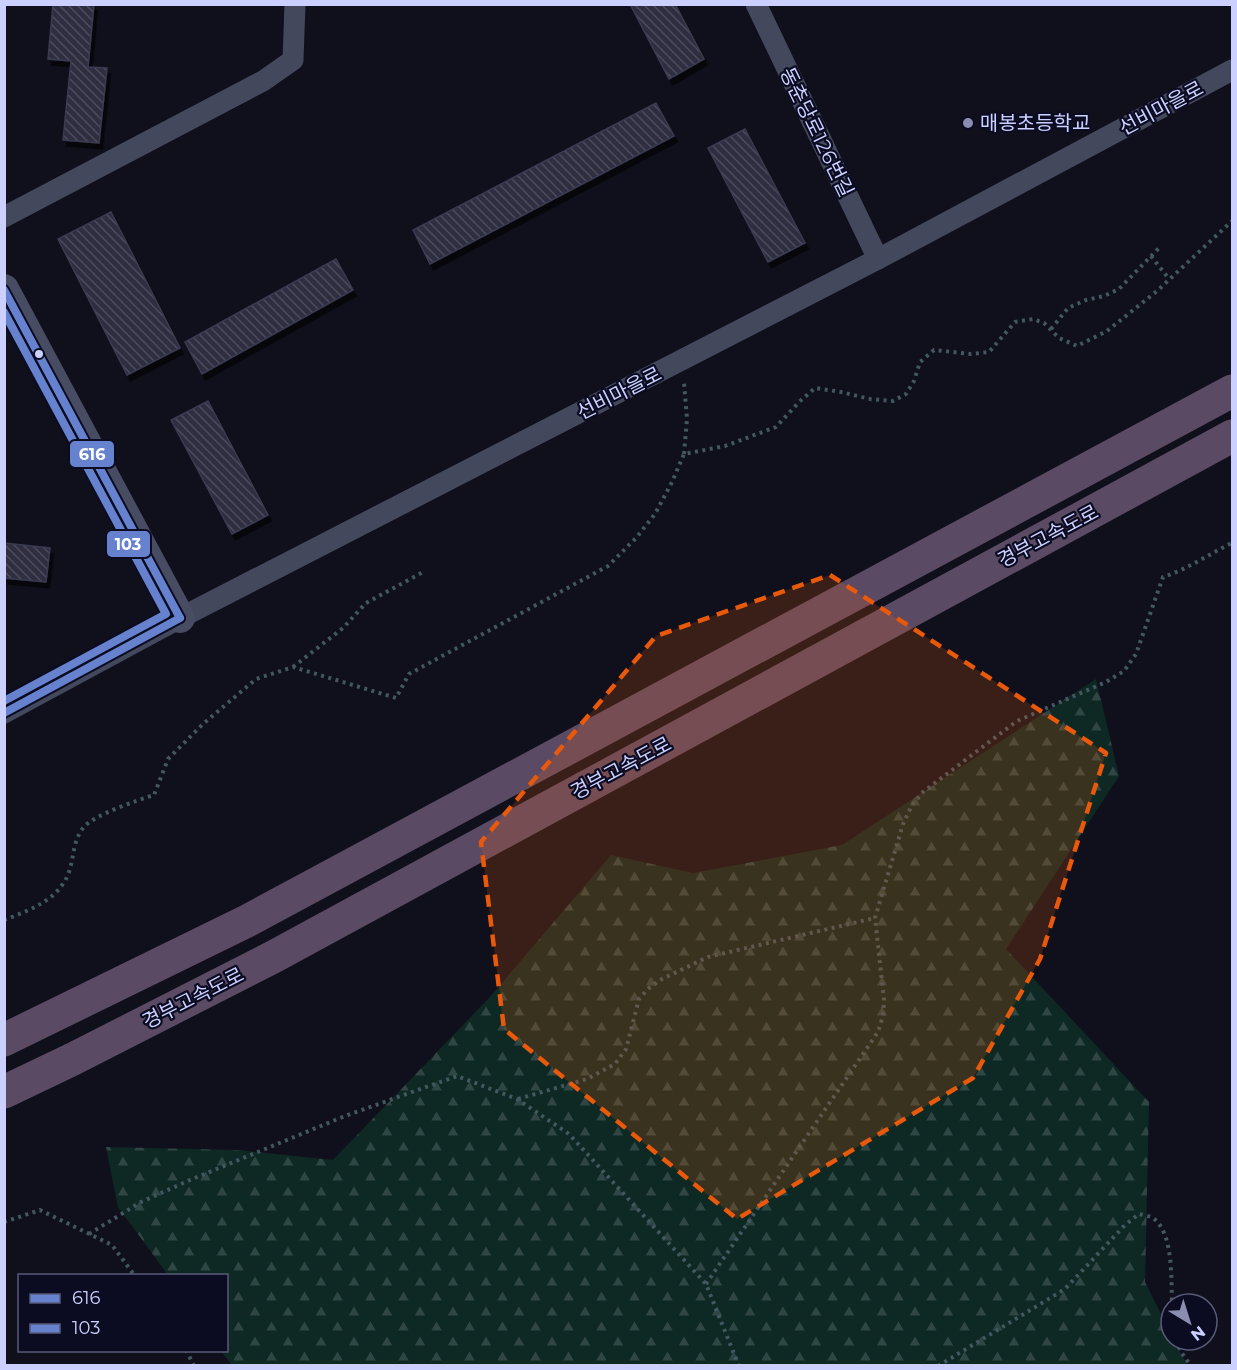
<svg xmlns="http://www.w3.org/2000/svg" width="1237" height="1370" viewBox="0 0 1237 1370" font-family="Montserrat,'Noto Sans KR',sans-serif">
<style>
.forest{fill:url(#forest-firs)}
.building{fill:url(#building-back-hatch);stroke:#393b51;stroke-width:1.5;filter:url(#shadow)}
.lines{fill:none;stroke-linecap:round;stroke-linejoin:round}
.path{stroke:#42575f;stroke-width:4;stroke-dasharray:3 4.5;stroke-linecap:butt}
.minor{stroke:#44485d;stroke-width:21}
.secondary{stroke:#474c63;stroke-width:30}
.motorway{stroke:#5b4a64;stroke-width:33}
.bus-1-casing{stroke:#0b0c21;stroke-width:12}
.bus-2-casing{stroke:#0b0c21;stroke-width:12}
.bus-1{stroke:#6682ce;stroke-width:8}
.bus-2{stroke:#6682ce;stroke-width:8}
.marked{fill:#e8590c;fill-opacity:0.2;stroke:#e8590c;stroke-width:4.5;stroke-dasharray:12 8;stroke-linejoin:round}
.poi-dot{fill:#8a8db0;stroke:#0b0c21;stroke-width:2}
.bus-dot{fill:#cbd0ff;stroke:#0b0c21;stroke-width:2}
.labels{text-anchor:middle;stroke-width:4.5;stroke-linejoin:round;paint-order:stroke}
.street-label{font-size:20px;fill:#cbd0ff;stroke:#0b0c21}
.poi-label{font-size:20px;fill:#cbd0ff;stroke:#0b0c21;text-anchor:start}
.line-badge{stroke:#0b0c21;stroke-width:2}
.badge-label{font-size:16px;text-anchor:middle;font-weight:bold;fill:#fff}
</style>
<defs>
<pattern id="forest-firs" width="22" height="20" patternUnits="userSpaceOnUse" patternTransform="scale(1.5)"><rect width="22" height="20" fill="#0e2823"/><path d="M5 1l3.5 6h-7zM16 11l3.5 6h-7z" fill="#304644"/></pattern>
<pattern id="building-back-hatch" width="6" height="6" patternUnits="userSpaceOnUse" patternTransform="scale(1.5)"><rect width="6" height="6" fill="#2e2e3f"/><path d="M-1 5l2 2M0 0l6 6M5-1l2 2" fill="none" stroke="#4b4b5c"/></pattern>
<filter id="shadow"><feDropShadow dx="3.5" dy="6" stdDeviation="0" flood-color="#0009"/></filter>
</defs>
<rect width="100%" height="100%" fill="#10101c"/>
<path class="forest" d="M1096,679L1119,776L1006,949L1149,1102L1145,1282L1171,1334V1340H1174L1187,1365H232L221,1351L226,1350V1276L168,1275L118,1207L106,1147L236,1150L333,1160L489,998L611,855L693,873L842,845Z"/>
<g class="building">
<path d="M53,4H94L88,67L107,68L99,143L63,140L71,61L48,59Z"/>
<path d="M630,4H675L704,59L669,79Z"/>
<path d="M656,103L674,136L430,264L413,230Z"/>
<path d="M745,129L805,243L768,262L708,148Z"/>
<path d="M111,212L180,348L127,375L58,239Z"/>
<path d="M336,259L353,290L202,374L185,342Z"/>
<path d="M208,401L268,515L232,534L171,420Z"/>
<path d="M4,543L50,548L46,582L4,578Z"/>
</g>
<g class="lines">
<g class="path">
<path d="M1151,256L1169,279"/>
<path d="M1051,329L1068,308L1086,300L1104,296L1119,289L1159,248"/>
<path d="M684,454L687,419L684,383"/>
<path d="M293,667L343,628L366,603L425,571"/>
<path d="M4,920C30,910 59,900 69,872C74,857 73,841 83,828C93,815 138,800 154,795L168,759L203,724L256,679L293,667L396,698L409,674L608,566L636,538L655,514L672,482L684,454L725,446L776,427L799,402L815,388L841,392L870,399L893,401L906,394L914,381L920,362L934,350L971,354L989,352L1015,322L1033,319L1044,323L1059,338L1077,346L1107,331L1157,291L1232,221"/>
<path d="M518,1099L587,1079L615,1064L626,1049L639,999L649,988L662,979L708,957L875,918"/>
<path d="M4,1222L40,1210L112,1245L135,1276"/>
<path d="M89,1234L141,1202L190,1180L345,1116L457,1076L517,1099L569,1134L706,1284L739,1366"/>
<path d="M706,1284L878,1032L883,1016L884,1000L875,918L903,824L912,805L923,792L1017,721L1106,682L1124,671L1136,654L1163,577C1188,569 1209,554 1232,543"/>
<path d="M1176,1340L1181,1352L1191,1366"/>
<path d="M186,1350L194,1366"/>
<path d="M938,1366L1065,1289L1125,1225L1139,1214C1143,1215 1150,1216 1153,1218C1174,1233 1171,1281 1172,1304"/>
</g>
<g class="minor">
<path d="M756,4L878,259"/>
<path d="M4,217L263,81L293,60L295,4"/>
<path d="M4,713L180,618L878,259L1232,70"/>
</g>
<path class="secondary" d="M4,289L180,618"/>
<g class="motorway">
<path d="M4,1040L249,920L1232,391"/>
<path d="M4,1092L73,1059L275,956L1232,436"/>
</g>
<defs>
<g id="bus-1">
<path d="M4,290L180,618"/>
<path d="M4,713L180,618"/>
</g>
<path id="bus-2" d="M4,312L166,614L4,701"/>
</defs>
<use href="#bus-1" class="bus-1-casing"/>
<use href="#bus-2" class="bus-2-casing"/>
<use href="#bus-1" class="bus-1"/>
<use href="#bus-2" class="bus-2"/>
</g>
<path class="marked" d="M830,575L1106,753L1040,959L973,1078L737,1219L504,1029L481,842L656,636Z"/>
<circle class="poi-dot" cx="968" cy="123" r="6"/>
<circle class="bus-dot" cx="39" cy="354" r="5"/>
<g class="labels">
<g class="street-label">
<text transform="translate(1161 108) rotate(-28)" y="7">선비마을로</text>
<text transform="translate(817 132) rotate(64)" y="7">동춘당로126번길</text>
<text transform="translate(619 393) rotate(-27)" y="7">선비마을로</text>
<text transform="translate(1048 536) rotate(-28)" y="7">경부고속도로</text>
<text transform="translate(621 768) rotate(-28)" y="7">경부고속도로</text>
<text transform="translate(193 998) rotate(-27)" y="7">경부고속도로</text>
</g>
<g class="poi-label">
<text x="980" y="130">매봉초등학교</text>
</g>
</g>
<g class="line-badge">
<rect x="69" y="440" width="46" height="28" rx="6" fill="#6682ce"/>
<rect x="106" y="530" width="45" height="28" rx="6" fill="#6682ce"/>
</g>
<g class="badge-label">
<text x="92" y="460">616</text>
<text x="128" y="550">103</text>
</g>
<rect width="1237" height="1370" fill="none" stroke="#cbd0ff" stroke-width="12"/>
<rect x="18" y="1274" width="210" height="78" fill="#0b0c21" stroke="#585a7a" stroke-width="1.5"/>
<rect x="30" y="1294" width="30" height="9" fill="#6682ce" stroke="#585a7a" stroke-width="1.5"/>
<text x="72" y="1304" font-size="18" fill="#cbd0ff">616</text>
<rect x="30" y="1324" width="30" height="9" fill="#6682ce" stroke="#585a7a" stroke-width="1.5"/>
<text x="72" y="1334" font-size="18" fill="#cbd0ff">103</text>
<g transform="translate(1189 1322) rotate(142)"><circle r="28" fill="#0b0c21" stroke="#585a7a" stroke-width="1.5"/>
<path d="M0-4.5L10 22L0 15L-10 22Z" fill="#8a8db0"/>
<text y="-9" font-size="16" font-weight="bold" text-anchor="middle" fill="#cbd0ff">N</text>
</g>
</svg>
